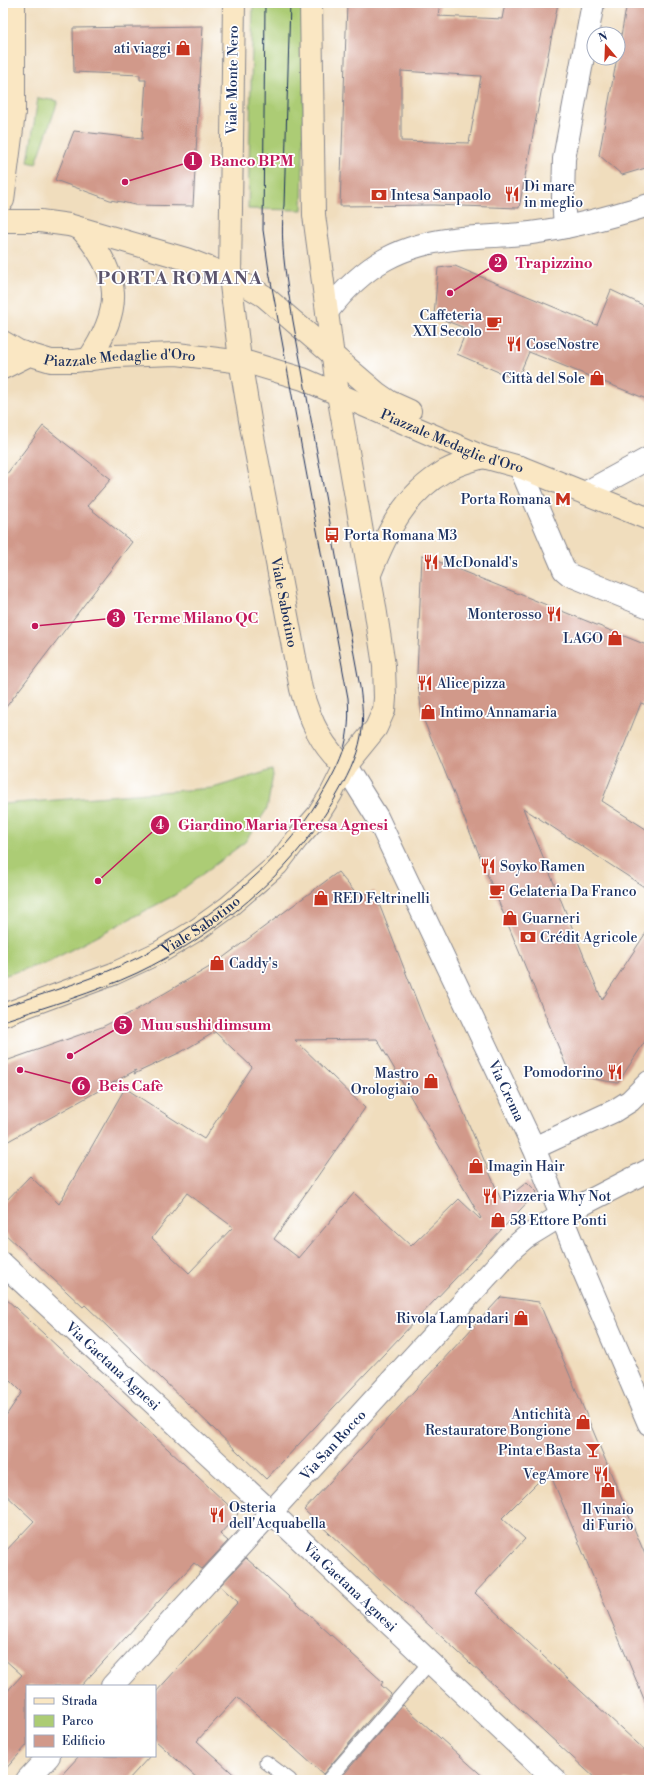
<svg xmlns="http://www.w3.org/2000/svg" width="652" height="1783" viewBox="0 0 652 1783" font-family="'Libre Bodoni',serif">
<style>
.green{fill:#accc74;stroke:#647e69}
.building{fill:#d1998a;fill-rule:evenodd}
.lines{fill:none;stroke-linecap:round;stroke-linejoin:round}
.lane-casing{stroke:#86868e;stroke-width:15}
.street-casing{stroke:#86868e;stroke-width:24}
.secondary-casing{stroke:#86868e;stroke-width:24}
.lane{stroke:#fff;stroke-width:13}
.street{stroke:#fff;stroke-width:22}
.secondary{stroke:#fae7c3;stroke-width:22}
.tram{stroke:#1b2f5e;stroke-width:1}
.labels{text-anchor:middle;stroke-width:3.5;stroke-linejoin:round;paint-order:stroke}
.poi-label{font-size:14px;fill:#1b2f5e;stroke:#fff;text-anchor:start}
.street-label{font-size:14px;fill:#1b2f5e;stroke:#fff}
.district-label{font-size:18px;font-weight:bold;letter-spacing:1px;fill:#5b546d;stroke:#fff}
.leader{fill:none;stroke:#c2185b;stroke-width:1.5}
.callout-dot{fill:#c2185b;stroke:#fff;stroke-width:1.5}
.mark-label{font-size:12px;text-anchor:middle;font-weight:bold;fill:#fff}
.callout-label{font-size:15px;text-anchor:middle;font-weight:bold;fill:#c2185b;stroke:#fff;stroke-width:3.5;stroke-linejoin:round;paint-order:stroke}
</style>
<rect width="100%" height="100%" fill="#fff"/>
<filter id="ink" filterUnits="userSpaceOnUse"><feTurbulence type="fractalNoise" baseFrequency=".025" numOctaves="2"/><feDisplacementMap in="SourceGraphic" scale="8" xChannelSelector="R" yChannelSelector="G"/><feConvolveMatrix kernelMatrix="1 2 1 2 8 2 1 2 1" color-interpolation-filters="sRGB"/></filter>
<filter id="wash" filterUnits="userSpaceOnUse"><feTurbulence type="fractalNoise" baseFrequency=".012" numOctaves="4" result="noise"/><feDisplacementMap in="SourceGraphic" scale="16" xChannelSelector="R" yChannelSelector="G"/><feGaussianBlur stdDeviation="0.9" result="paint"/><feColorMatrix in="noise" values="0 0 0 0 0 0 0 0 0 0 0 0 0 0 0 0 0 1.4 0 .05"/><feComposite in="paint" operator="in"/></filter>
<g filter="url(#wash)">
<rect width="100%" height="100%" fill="#f0ddbd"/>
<g class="green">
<path d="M253,3H306L302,210L248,209Z"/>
<path d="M38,98L58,101L36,164L28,162Z"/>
<path d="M272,770L273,775L267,809L245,842L213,866L175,895L48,962L3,976V804L213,788Z"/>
</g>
<g id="blocks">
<g class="building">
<path d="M347,3H440L438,16L502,19L505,3H558L519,208L433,205L340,206ZM401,71L481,76L469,143L401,141Z"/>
<path d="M627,3H649V167L622,175L599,155Z"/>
<path d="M203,26L193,206L135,205L122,202L110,200L55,180L74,131L142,139L146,80H140V75L74,72L73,28Z"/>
<path d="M455,266L597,325L611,290L649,308V400L529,352L517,380L457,354L467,329L434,316L438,268Z"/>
<path d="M43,426L111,479L87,506L132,542L3,711V479Z"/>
<path d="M422,555L649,646V706L641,703L602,801L649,831V890L523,808L602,1000L649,928V1035L618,1083L570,1075L422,716L417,674Z"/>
<path d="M338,872L358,896L374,891L423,1017L502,1202L527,1182L537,1192L266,1479L85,1305L83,1307L3,1232V1204L30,1176L59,1204L125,1088L204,1139L252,1067L215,1032L181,1052L134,1074L136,1070L3,1144V1062L102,1027L136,1010L213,965ZM377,1039L481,1218L480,1219L459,1199L411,1246L354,1193L299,1258L274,1239L365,1108L295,1040ZM187,1193L233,1227L189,1273L152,1238Z"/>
<path d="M3,1296L238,1514L220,1534L228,1541L202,1569L194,1563L81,1686H27V1745L3,1772V1696L22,1675L3,1658V1554L34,1521L3,1492V1420L22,1392L3,1373Z"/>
<path d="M501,1297L539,1302L649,1564V1711L549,1471L502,1518L525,1539L475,1593L649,1754V1780H597L304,1510Z"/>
<path d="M246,1558L383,1682L381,1685L391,1694L323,1774L237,1697L197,1741L240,1780H199L155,1740V1693L238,1602L220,1586Z"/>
<path d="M403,1705L487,1780H339Z"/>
<path d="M79,1756H150L128,1780H57Z"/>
</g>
</g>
</g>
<g filter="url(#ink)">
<use href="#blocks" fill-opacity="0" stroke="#86868e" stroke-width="1"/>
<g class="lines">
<defs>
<g id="lane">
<path d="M266,1762L290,1780"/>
<path d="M328,1780L430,1662"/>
</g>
<g id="street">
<path d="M565,227L563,198L564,159L593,3"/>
<path d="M327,312C364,264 401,244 461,238C484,236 508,236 531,233C571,228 610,217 649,205"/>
<path d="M520,467L564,570L570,575L649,607"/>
<path d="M585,493L649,458"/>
<path id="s1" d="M345,766L377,817L534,1148L581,1265L649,1424"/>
<path d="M534,1148L614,1111L630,1101L649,1082"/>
<path id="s2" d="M3,1264L271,1512L555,1780"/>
<path id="s3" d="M112,1686L512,1249L526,1237L562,1215L649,1170"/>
<path d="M27,1780L49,1756"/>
</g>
<g id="secondary">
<path id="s4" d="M234,3L230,276L240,360L251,426L301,689C309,718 321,747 345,766"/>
<path d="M3,200L14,113V3"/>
<path d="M3,221H40L69,225L186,259L230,276L264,296L377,393L390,402L410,411"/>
<path d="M81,229C122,276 123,308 88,360"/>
<path id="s5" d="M3,342L18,351L51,361H75L115,356L177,354L250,363L303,379L483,457L520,467L649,519"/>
<path d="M3,368L29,355"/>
<path d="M370,574C387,532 404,495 445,471C457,464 470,461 483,457"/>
<path id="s6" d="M3,1015L113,974L160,952L198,929L227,908L277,865L297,839L318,815L331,794L345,766L376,728L384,710L385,698L384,666L375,607L338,394L314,215L311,3"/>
</g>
</defs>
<use href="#lane" class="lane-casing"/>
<use href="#street" class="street-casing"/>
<use href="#secondary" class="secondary-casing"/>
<use href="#lane" class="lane"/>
<use href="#street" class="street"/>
<use href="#secondary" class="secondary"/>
<g class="tram">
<path d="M3,1007C48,992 96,979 139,957C216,916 287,860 329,782C337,767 345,751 347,734C349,722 349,710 348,698L269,271L263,230L265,3"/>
<path d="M3,1021C48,1006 94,993 137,973C216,935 289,876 334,800C346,779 357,759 361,736C364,720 362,703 360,687L293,321C287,282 279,244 284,205L290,3"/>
</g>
</g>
</g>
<defs>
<symbol id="shop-bare" viewBox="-9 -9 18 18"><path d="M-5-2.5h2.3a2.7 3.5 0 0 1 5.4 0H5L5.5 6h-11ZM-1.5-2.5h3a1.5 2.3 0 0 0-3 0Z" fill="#c8321e" stroke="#fff" stroke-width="2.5" paint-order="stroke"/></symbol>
<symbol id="restaurant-bare" viewBox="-9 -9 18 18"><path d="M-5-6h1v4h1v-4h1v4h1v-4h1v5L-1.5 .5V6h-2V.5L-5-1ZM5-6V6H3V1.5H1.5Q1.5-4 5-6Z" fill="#c8321e" stroke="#fff" stroke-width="2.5" paint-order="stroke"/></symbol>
<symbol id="bank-bare" viewBox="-9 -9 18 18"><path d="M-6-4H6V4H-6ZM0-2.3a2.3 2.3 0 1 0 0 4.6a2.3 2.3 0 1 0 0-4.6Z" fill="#c8321e" stroke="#fff" stroke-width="2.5" paint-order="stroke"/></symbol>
<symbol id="cafe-bare" viewBox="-9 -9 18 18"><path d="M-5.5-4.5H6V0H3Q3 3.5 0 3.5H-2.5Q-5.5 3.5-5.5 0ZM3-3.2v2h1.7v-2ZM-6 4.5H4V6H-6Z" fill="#c8321e" stroke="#fff" stroke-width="2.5" paint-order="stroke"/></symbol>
<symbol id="metro-bare" viewBox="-9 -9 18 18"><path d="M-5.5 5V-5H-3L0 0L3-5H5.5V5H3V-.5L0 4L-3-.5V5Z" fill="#c8321e" stroke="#fff" stroke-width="2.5" paint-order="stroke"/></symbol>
<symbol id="bus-bare" viewBox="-9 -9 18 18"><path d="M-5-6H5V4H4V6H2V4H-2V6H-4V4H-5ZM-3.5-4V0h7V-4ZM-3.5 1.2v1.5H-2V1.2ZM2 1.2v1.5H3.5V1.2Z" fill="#c8321e" stroke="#fff" stroke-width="2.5" paint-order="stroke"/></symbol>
<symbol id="bar-bare" viewBox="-9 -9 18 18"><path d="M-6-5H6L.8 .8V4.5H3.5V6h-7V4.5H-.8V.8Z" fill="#c8321e" stroke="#fff" stroke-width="2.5" paint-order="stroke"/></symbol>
</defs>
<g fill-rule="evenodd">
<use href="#shop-bare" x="172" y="37" width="22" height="22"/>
<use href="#restaurant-bare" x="501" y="183" width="22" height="22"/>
<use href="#bank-bare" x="368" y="184" width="22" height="22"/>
<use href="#cafe-bare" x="483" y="312" width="22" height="22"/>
<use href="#restaurant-bare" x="503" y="333" width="22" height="22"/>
<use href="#shop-bare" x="586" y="367" width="22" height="22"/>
<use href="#metro-bare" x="552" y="488" width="22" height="22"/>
<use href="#bus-bare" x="321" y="524" width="22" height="22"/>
<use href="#restaurant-bare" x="420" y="551" width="22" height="22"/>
<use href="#restaurant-bare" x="543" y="603" width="22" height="22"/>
<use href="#shop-bare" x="604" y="627" width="22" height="22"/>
<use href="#restaurant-bare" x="414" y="672" width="22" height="22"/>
<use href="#shop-bare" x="417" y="701" width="22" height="22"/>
<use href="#restaurant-bare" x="477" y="855" width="22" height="22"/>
<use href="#cafe-bare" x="486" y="880" width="22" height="22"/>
<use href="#shop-bare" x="310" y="887" width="22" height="22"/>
<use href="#shop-bare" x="499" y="907" width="22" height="22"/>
<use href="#bank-bare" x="517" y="926" width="22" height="22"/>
<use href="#shop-bare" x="206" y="952" width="22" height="22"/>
<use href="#restaurant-bare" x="604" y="1061" width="22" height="22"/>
<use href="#shop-bare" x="420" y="1070" width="22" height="22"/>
<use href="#shop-bare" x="465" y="1155" width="22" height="22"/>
<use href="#restaurant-bare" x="479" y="1185" width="22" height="22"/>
<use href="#shop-bare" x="487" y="1209" width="22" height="22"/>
<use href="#shop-bare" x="510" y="1307" width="22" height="22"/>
<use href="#shop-bare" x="572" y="1411" width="22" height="22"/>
<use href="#bar-bare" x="582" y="1439" width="22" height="22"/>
<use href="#restaurant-bare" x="590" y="1463" width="22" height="22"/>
<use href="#shop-bare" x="597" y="1479" width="22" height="22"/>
<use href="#restaurant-bare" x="206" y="1504" width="22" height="22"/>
</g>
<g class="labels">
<g class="poi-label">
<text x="171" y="53" text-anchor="end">ati viaggi</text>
<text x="524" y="191">Di mare<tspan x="524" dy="16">in meglio</tspan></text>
<text x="391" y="200">Intesa Sanpaolo</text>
<text x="482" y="320" text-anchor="end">Caffeteria<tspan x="482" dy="16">XXI Secolo</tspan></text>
<text x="526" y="349">CoseNostre</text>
<text x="585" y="383" text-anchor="end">Città del Sole</text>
<text x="551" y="504" text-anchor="end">Porta Romana</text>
<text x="344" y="540">Porta Romana M3</text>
<text x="443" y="567">McDonald's</text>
<text x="542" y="619" text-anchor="end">Monterosso</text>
<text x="603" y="643" text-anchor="end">LAGO</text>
<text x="437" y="688">Alice pizza</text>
<text x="440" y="717">Intimo Annamaria</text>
<text x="500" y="871">Soyko Ramen</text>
<text x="509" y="896">Gelateria Da Franco</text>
<text x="333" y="903">RED Feltrinelli</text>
<text x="522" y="923">Guarneri</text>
<text x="540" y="942">Crédit Agricole</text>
<text x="229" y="968">Caddy's</text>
<text x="603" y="1077" text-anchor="end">Pomodorino</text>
<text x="419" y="1078" text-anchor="end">Mastro<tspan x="419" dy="16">Orologiaio</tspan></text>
<text x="488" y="1171">Imagin Hair</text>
<text x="502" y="1201">Pizzeria Why Not</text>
<text x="510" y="1225">58 Ettore Ponti</text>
<text x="509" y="1323" text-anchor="end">Rivola Lampadari</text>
<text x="571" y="1419" text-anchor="end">Antichità<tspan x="571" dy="16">Restauratore Bongione</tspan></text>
<text x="581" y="1455" text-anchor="end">Pinta e Basta</text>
<text x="589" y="1479" text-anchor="end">VegAmore</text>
<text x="229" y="1512">Osteria<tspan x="229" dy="16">dell'Acquabella</tspan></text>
<text x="608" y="1514" text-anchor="middle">Il vinaio<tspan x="608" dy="16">di Furio</tspan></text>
</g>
<g class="street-label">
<text transform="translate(232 80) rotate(-89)" y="5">Viale Monte Nero</text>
<text dy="5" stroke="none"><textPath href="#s5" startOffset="121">Piazzale Medaglie d'Oro</textPath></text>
<text dy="5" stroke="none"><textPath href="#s5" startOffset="469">Piazzale Medaglie d'Oro</textPath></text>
<text dy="5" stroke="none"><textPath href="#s4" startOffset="604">Viale Sabotino</textPath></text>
<text dy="5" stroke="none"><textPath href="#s6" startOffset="218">Viale Sabotino</textPath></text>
<text dy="5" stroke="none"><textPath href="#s1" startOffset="363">Via Crema</textPath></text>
<text dy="5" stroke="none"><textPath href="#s2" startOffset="150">Via Gaetana Agnesi</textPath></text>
<text dy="5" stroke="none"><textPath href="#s3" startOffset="327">Via San Rocco</textPath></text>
<text dy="5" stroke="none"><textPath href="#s2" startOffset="474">Via Gaetana Agnesi</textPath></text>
</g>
<g class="district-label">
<text x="180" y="284">PORTA ROMANA</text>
</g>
</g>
<path class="leader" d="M125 182L193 161M450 293L498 263M35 626L116 618M98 881L160 825M70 1056L123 1025M20 1070L81 1086"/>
<g class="callout-dot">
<circle cx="125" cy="182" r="4"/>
<circle cx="450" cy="293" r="4"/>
<circle cx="35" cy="626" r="4"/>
<circle cx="98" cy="881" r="4"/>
<circle cx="70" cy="1056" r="4"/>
<circle cx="20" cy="1070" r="4"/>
<circle cx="193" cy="161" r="10"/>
<circle cx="498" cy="263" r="10"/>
<circle cx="116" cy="618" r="10"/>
<circle cx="160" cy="825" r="10"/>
<circle cx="123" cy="1025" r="10"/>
<circle cx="81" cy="1086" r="10"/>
</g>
<g class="mark-label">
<text x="193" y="165">1</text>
<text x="498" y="267">2</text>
<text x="116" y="622">3</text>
<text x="160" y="829">4</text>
<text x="123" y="1029">5</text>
<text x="81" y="1090">6</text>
</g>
<g class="callout-label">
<text x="252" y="166">Banco BPM</text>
<text x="554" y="268">Trapizzino</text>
<text x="196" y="623">Terme Milano QC</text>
<text x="283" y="830">Giardino Maria Teresa Agnesi</text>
<text x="206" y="1030">Muu sushi dimsum</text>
<text x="131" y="1091">Beis Cafè</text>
</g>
<rect width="652" height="1783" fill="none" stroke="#fff" stroke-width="16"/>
<rect x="26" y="1685" width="130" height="72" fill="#ffffff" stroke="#a4acbf"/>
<rect x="34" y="1698" width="20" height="6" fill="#fae7c3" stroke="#a4acbf"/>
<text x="62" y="1705" font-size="12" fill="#1b2f5e">Strada</text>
<rect x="34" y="1715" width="20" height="12" fill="#accc74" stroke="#a4acbf"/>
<text x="62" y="1725" font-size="12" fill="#1b2f5e">Parco</text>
<rect x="34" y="1735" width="20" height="12" fill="#d1998a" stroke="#a4acbf"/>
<text x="62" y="1745" font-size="12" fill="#1b2f5e">Edificio</text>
<g transform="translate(606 46) rotate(341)"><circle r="19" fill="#ffffff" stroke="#a4acbf"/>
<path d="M0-3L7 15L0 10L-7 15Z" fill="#c8321e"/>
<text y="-6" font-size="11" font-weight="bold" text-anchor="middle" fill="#1b2f5e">N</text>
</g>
</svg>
